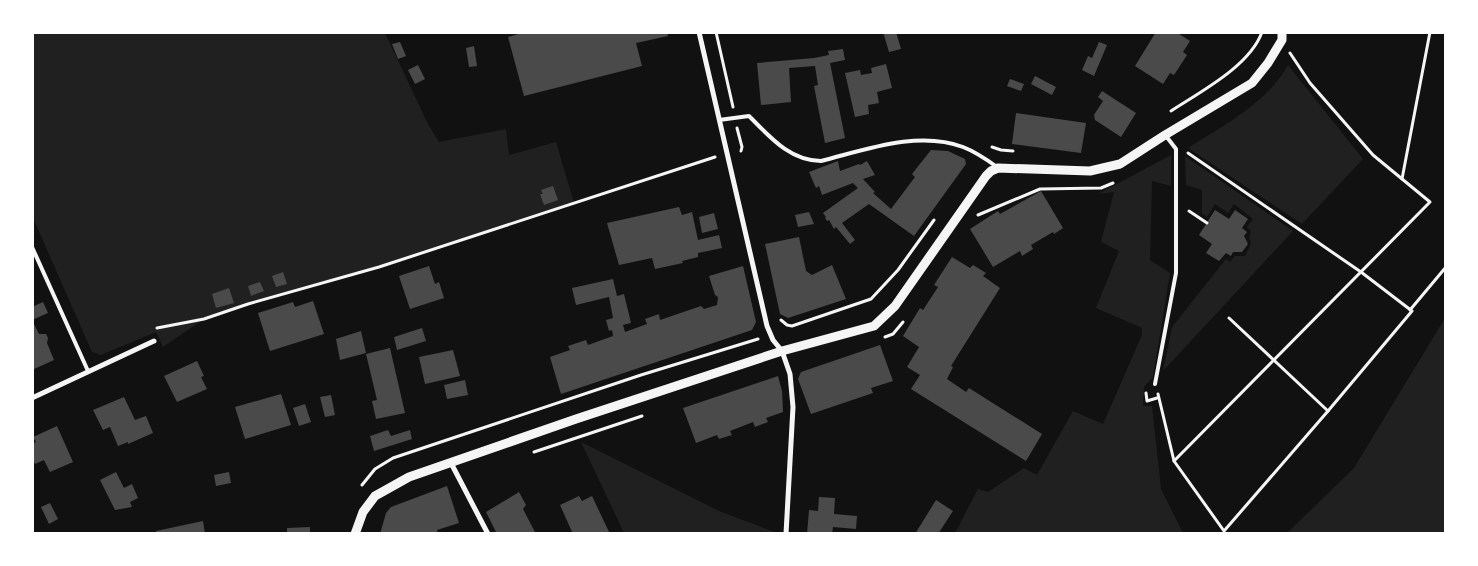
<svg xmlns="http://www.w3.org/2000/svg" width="1478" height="566" viewBox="0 0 1478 566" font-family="Poppins,sans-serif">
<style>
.green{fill:#202020}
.building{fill:#4a4a4a}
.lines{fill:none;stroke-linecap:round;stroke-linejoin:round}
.path{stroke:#f5f5f5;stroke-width:3}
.service{stroke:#f5f5f5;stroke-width:4}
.minor{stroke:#f5f5f5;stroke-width:5}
.tertiary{stroke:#f5f5f5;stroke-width:9}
</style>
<rect width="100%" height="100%" fill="#111"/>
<g class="green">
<path d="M32,33H385L428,124L439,142L506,129L509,155L556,142L574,203L453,243L204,319L163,347L156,332L101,355L92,352L33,218Z"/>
<path d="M1288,65L1363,159L1302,224L1188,148C1224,125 1266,104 1288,65Z"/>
<path d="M1171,155V186L1152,181L1150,260L1170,273L1153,377L1144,387L1143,406H1152L1161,489L1183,533H955L978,489L988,492L1024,468L1037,475L1073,411L1103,424L1142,335V328L1096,308L1119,251L1101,242L1114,192L1098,194Z"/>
<path d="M1185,156L1293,231L1163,371L1172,327L1226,259L1230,262L1235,256H1245L1251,244L1249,237L1251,231L1247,227L1253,219L1234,204L1228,213L1215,204L1207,217L1202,213V190L1186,185Z"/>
<path d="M1445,318V533H1287L1354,468Z"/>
<path d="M581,442L719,511L777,533H624Z"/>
</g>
<g class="building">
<path d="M525,32H667L668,36L636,43L642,66L524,96L508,37Z"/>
<path d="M883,32H896L901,49L889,52Z"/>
<path d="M1156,32H1176L1190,41L1183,52L1187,55L1174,75L1170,73L1163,84L1135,66Z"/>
<path d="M400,42L406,56L398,59L392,44Z"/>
<path d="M1099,42L1107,45L1094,76L1082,70L1088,56L1092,58Z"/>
<path d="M474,46L477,66L469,67L466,48Z"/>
<path d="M843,49L845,60L830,63L845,138L825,143L814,86L818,85L815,66L789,68L791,102L761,105L757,63L814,58L829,55L828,51Z"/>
<path d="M886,64L892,88L877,92L879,103L868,105L869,114L855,117L845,73L860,70L861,75L872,73L871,68Z"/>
<path d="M418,65L425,79L415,84L408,70Z"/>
<path d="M1035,76L1056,87L1052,95L1031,84Z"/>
<path d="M1010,79L1024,84L1021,91L1007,86Z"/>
<path d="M1102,91L1136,113L1121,137L1095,120L1094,115L1103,101L1098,97Z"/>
<path d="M1016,113L1086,123L1081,153L1012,144Z"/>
<path d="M931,150L948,151L965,159L966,164L914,236L869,204L842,223L855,240L850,244L836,227L834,229L829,220L827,221L825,218L826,217L823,213L858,188L853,183L822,195L819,186L816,188L809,172L838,161L840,171L859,164L860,165L867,161L875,175L863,179L875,192L873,193L891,209L915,177L912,174Z"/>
<path d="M553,186L558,200L544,205L540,194H543L541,190Z"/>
<path d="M1041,191L1063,228L1054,234L1053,232L1031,245L1033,249L1022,256L1020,251L993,267L970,229L998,211L1000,214Z"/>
<path d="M679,207L682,215L692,212L698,240L719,235L722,248L698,253V257L682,261L683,263L655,269L652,258L619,265L607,223Z"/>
<path d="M1215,210L1229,219L1235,210L1248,219L1242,228L1247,232L1244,236L1248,244L1242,252H1233L1231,256L1226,253L1219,261L1206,253L1212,244L1199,235Z"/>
<path d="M809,212L814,224L798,227L795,215Z"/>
<path d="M714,213L718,229L702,233L699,217Z"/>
<path d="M799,237L806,271L812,275L832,265L846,299L788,318L780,314L765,244Z"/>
<path d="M952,257L970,268L973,265L986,273L983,276L1000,288L951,366L953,367L947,379L966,392L969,388L1042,434L1026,461L911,389L920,375L907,367L919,347L903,336L920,308L923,310L938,287L934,285Z"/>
<path d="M429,266L435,284L439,282L444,298L410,309L399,276Z"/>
<path d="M743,266L756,322L752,330L561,394L550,357L570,350L568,346L586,340L588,345L613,336L612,330L609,331L606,320L613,318L609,297L576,305L572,288L613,279L617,296L624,294L631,323L623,325L625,332L647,324L645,319L659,314L660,320L701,306L704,309L717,305L718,297L715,295L709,276Z"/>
<path d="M283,272L287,284L276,287L272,276Z"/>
<path d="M260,282L264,291L251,296L248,286Z"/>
<path d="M229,288L234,303L216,308L212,294Z"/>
<path d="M313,301L324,334L270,351L258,313L293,302L295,307Z"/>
<path d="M43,302L48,313L32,320V307Z"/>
<path d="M32,320L39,334H46L48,338L47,343L54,360L32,370Z"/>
<path d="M422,328L426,341L397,350L394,337Z"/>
<path d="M361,331L366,353L340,360L336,339Z"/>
<path d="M880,345L893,381L871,388L873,393L811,414L798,379L801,372Z"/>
<path d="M390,348L405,413L376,419L372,401L377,400L366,354Z"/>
<path d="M453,350L460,376L425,384L419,357Z"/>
<path d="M197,361L204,376L201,377L207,389L177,402L164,376Z"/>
<path d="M778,376L782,391L783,412L766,418L768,422L755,427L753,422L730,431L732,435L719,439L717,435L696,443L683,408Z"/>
<path d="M465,380L468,395L447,399L444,385Z"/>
<path d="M281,394L291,425L245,439L235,407Z"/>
<path d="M331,395L335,415L325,417L320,397Z"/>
<path d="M124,397L135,420L146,416L153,433L128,444V442L118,446L110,427L103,430L93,410Z"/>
<path d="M305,404L311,422L299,426L293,408Z"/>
<path d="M57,426L73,462L50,472L44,460L35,464L32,458V444L36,442L33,437Z"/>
<path d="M388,430L391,436L410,430L412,439L374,451L370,436Z"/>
<path d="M116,472L124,488L132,484L138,498L130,502L132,507L115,510L100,480Z"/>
<path d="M229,472L231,483L216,486L214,475Z"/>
<path d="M447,486L459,523L437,530L438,534H380L386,513L391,507Z"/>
<path d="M519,492L526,505L523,509L536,534H497L486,512Z"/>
<path d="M579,496L582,501L592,496L610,534H573L560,505Z"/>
<path d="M819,497L835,498L834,514L857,516L856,529L833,527L832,534H807L809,510L818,511Z"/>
<path d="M936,500L953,511L938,534H915Z"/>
<path d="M50,503L58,519L49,524L41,507Z"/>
<path d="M203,521L205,534H156V531Z"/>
<path d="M310,527V534H287V528Z"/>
</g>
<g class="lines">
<g class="path">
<path d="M716,32L733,107"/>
<path d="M1171,111C1200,92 1250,66 1262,32"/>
<path d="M737,128L742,147L741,151"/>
<path d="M992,147L1001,150L1013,151"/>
<path d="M1402,179L1430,32"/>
<path d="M1189,211L1207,223"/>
<path d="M978,215L1040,189L1101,188L1113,183"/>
<path d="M1410,310L1446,267"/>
<path d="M1229,318L1328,411"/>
<path d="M781,320L787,325L792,326L871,299L898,270L934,220"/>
<path d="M157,328L204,319L248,304L379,267L715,157"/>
<path d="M885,337L893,334L903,322"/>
<path d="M1146,393L1147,401L1157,398"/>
<path d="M1158,394L1174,461L1224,531L1328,411L1412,311L1361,272L1188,153"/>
<path d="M534,452L642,416"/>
<path d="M1174,461L1430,202L1373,155L1310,83L1290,53"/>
<path d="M362,485L375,469L393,458L641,375L758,339"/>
</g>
<g class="service">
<path d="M719,120L749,116C770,137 790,161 821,161C865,150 918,130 963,147C976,152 986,159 997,167"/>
<path d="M32,247L88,371"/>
<path d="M1155,384L1176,273V149L1166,136"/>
</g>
<g class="minor">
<path d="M699,32L767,326L773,340L782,351L790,374L793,407L786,534"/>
<path d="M32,398L154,341"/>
<path d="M451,463L488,534"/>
</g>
<path class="tertiary" d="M355,534L363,512L375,496L409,477L576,419L782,351L874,326L895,306L986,176L991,171L998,168L1090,171L1120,164L1165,135L1252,83L1268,63L1282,40V32"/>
</g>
<rect width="1478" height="566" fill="none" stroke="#ffffff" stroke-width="68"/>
</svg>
